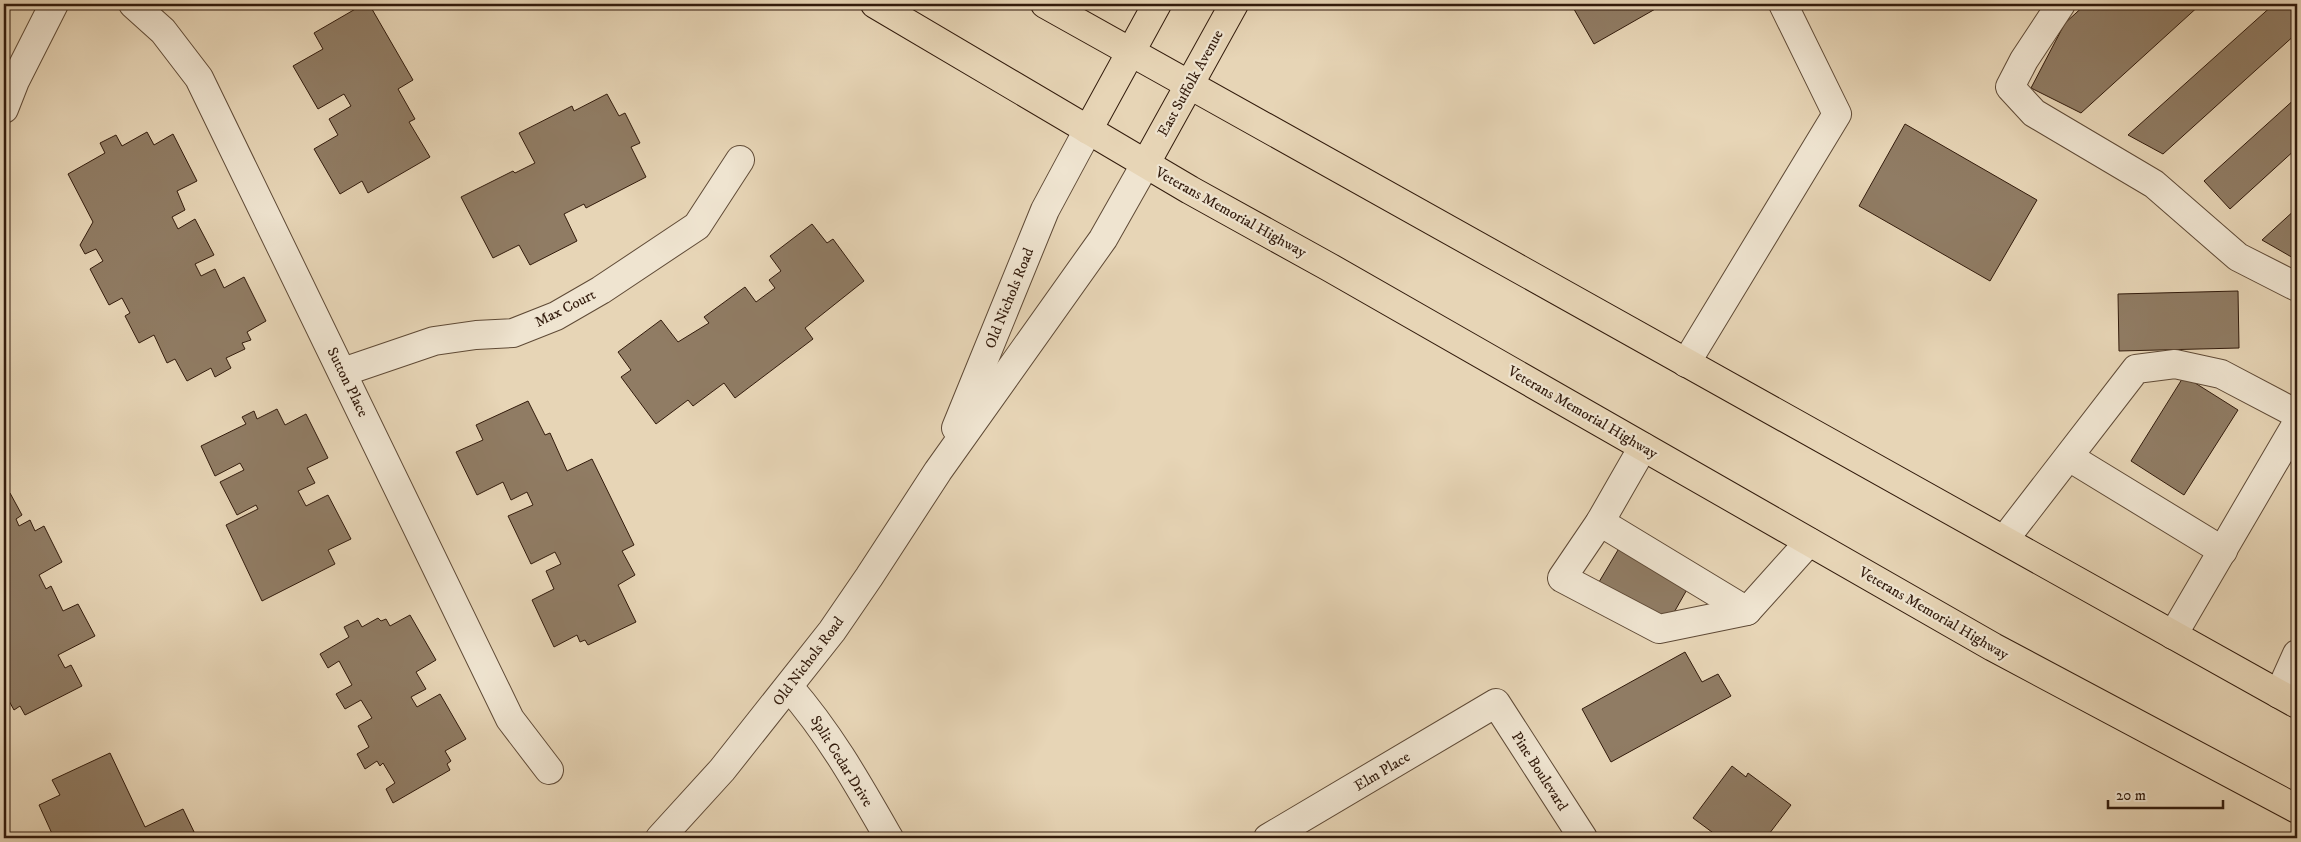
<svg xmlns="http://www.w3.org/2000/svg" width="2301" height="842" viewBox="0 0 2301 842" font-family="'IM FELL DW Pica',serif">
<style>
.building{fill:#907c64;stroke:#321b0c}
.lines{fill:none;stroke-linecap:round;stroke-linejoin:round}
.minor-casing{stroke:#5f4a36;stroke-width:30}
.major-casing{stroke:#321b0c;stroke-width:30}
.highway-casing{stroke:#321b0c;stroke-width:30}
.minor{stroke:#efe4d0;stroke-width:28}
.major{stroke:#e7d5b6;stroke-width:28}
.highway{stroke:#e7d5b6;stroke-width:28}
.labels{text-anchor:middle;stroke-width:4.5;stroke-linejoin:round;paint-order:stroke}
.street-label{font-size:15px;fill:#321b0c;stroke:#efe4d0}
</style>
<rect width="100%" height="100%" fill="#e7d5b6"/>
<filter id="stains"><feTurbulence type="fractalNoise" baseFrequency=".004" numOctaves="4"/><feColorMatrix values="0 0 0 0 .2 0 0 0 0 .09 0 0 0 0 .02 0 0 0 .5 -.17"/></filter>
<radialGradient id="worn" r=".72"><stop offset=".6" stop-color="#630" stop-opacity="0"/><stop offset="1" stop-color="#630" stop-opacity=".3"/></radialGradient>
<g class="building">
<path d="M364,4H369L413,80L398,89L415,119L409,122L430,157L368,193L362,181L340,194L314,149L338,135L329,119L351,106L344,94L318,109L293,66L323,49L314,33Z"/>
<path d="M1571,4H1664L1594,44Z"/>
<path d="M2086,4H2201L2081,113L2031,88L2065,23Z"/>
<path d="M2274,4H2297V33L2163,154L2128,135Z"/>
<path d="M607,94L619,116L625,113L640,143L631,147L646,177L586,208L584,204L564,214L577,241L530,265L519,245L493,258L461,197L513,171L515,173L535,163L519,133L572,106L574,111Z"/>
<path d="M2297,97V148L2230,209L2204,181Z"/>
<path d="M1905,124L2037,200L1990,281L1859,206Z"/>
<path d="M147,132L154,145L173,134L197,181L177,191L185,210L172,217L178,229L195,219L214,255L195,264L201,276L215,269L224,288L244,277L266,321L247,332L251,340L242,343L245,349L226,358L231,368L215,377L211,368L187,381L175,359L167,363L154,335L139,343L125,316L130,313L122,298L109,305L90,269L103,261L96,249L85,254L80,245L93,222L68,174L105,153L100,143L116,135L122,146Z"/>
<path d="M2297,208V257L2295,259L2262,240Z"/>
<path d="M812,224L827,243L833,239L864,281L805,328L813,339L735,398L724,383L693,406L688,400L656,424L621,377L631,370L618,352L661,320L678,342L709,323L704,317L745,287L756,302L775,288L769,280L781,271L770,256Z"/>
<path d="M2238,291L2239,348L2119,351L2118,294Z"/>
<path d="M2184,376L2238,410L2184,495L2131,461Z"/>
<path d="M528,401L545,435L550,433L567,471L592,459L634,545L622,551L635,575L618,585L636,622L588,645L585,640L580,642L577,635L554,647L532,600L554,589L546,571L561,564L555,552L531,564L508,516L533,505L527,492L511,500L503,482L477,495L456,452L483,440L476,425Z"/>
<path d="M277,409L285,425L306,414L328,458L307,468L315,483L298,491L306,506L328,495L351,539L328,550L335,564L262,601L226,525L258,509L256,505L237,515L220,482L244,470L240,463L215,476L201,446L246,424L242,417L254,411L257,419Z"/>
<path d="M4,490L6,495L10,493L22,515L16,519L19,526L30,520L35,531L44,526L62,562L39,575L46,589L51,586L63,611L78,604L95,636L58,655L65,668L71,665L82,686L25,715L20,706L14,710L9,701L4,704Z"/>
<path d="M1621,545L1689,586L1668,623L1599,582Z"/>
<path d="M410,615L436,660L416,672L426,689L411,697L417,707L440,694L466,739L445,751L451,761L447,764L450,770L393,803L386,789L395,783L383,763L380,766L377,761L365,769L357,754L369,747L358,726L372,718L361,700L345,709L336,694L352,685L339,661L328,668L320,654L349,637L344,627L358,620L362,627L378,618L381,621L386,619L390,626Z"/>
<path d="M1685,652L1702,682L1718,674L1731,696L1611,762L1582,709Z"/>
<path d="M110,753L145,827L183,809L197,838H54L39,805L60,795L52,780Z"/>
<path d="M1732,766L1746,777L1748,773L1791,805L1766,838H1720L1693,818Z"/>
</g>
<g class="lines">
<defs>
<g id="minor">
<path d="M133,4L163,31L199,78L510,719L549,770"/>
<path d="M2061,4L2024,60L2010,87L2034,113L2154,184L2238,257L2297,287"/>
<path d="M4,109L15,81L54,4"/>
<path d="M1686,363L1837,114L1783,4"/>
<path d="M343,372L434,341L476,335L513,333L556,316L601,290L697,226L740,160"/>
<path d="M956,428L1045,210L1088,130"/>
<path d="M1643,447L1600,522L1562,578L1659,629L1747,611L1809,542"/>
<path d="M2069,457L2223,551"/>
<path d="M1600,522L1747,611"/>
<path d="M2004,540L2136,369L2175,364L2221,374L2297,414"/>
<path d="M2173,635L2297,423"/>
<path d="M789,687C830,734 858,784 889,838"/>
<path d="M2279,694L2297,654"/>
<path d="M660,838L722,770L832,631L869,577L938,471L1103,239L1146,163"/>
<path d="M1268,838L1496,703L1583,838"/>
</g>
<g id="major">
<path d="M1088,130L1157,4"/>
<path d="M1146,163L1234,4"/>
</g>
<g id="highway">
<path d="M875,4L1190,190L1329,267L1993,647L2297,809"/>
<path d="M1045,4L2297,704"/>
</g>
</defs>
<use href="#minor" class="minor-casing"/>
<use href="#major" class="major-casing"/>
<use href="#highway" class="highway-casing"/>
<use href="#minor" class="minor"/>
<use href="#major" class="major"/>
<use href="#highway" class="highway"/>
</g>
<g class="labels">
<g class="street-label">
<text transform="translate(1190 83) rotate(-61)" y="5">East Suffolk Avenue</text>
<text transform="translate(1231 212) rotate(29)" y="5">Veterans Memorial Highway</text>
<text transform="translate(1009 298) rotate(-68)" y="5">Old Nichols Road</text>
<text transform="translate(565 308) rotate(-27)" y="5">Max Court</text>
<text transform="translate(348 382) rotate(64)" y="5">Sutton Place</text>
<text transform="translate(1583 412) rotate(30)" y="5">Veterans Memorial Highway</text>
<text transform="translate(1934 613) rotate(30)" y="5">Veterans Memorial Highway</text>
<text transform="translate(808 661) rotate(-53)" y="5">Old Nichols Road</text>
<text transform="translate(842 761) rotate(58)" y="5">Split Cedar Drive</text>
<text transform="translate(1382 771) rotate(-31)" y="5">Elm Place</text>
<text transform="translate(1540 771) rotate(57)" y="5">Pine Boulevard</text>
</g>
</g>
<rect width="2301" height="842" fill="none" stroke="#e7d5b6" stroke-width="20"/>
<rect x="5" y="5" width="2291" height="832" fill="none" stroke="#321b0c" stroke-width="2.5"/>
<rect x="10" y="10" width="2281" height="822" fill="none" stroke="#321b0c"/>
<path d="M2108 800v8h115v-8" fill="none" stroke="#321b0c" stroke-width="2.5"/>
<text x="2116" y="800" font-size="15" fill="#321b0c" stroke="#efe4d0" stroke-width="4" paint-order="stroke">20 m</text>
<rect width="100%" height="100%" filter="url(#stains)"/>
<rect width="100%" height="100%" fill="url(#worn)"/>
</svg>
